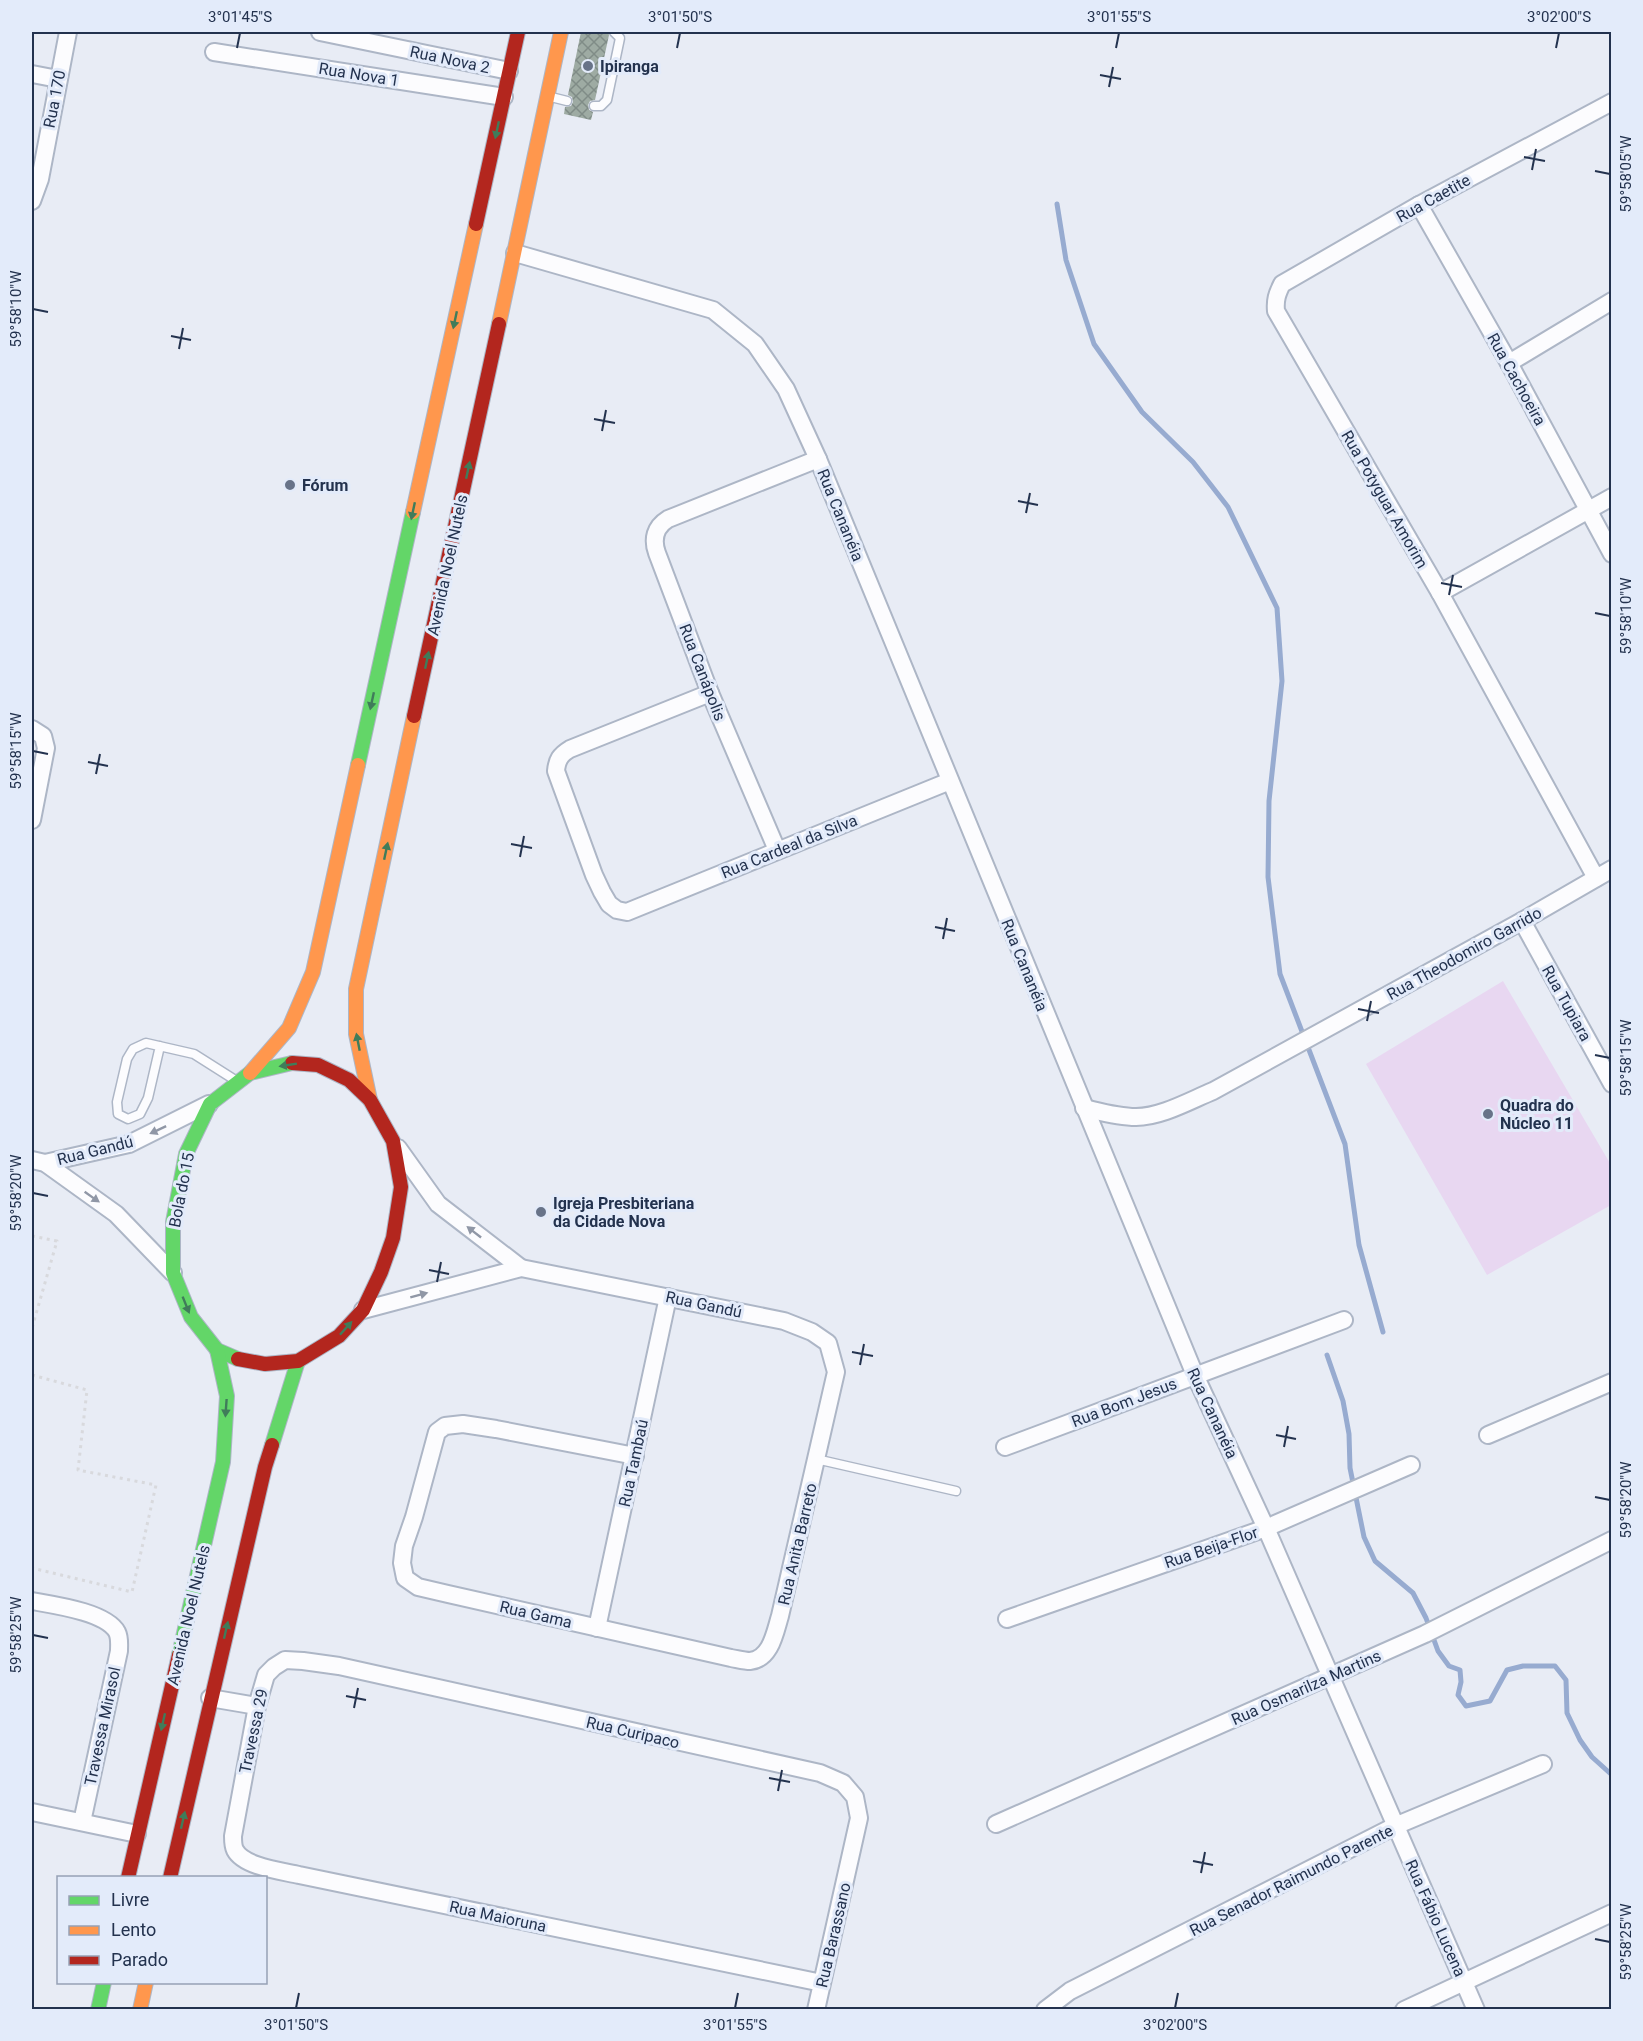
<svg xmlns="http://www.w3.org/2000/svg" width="1643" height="2041" viewBox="0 0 1643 2041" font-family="Roboto,sans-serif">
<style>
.pitch{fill:#e8d7f1}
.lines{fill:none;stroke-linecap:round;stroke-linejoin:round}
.stream{stroke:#97abd0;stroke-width:5}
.building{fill:url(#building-cross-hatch)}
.lane-casing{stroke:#adb6c6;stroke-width:11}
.street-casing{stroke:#adb6c6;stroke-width:20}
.fast-casing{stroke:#adb6c6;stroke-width:16}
.slow-casing{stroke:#adb6c6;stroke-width:16}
.jam-casing{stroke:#adb6c6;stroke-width:16}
.path{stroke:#d8d9dd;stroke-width:3;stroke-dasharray:3 4.5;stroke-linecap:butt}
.lane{stroke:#fcfcfe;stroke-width:8}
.street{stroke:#fcfcfe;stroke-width:16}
.fast{stroke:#63d668;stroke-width:14}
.slow{stroke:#ff974d;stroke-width:14}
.jam{stroke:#b3261e;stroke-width:14}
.oneway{fill:#407c5a}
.oneway2{fill:#9097a6}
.ticks{fill:none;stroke:#23324e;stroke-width:2}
.poi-dot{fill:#687388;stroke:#e3ebfa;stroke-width:2}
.labels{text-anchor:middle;stroke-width:6;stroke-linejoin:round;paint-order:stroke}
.street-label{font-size:16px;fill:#23324e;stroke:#e3ebfa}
.poi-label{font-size:16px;font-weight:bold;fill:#23324e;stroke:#e3ebfa;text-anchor:start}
.neatline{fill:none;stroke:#23324e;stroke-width:2}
.ticks-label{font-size:15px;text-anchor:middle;fill:#23324e}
</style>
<defs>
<pattern id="building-cross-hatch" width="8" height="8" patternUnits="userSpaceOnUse" patternTransform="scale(1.5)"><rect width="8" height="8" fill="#9eaba3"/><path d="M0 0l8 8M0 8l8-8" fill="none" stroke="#808c87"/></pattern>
</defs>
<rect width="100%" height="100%" fill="#e8ecf5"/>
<path class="pitch" d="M1503,981L1611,1165V1205L1487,1275L1366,1064Z"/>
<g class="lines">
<g class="stream">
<path d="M1057,204L1066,260L1094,344L1142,412L1193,462L1228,507L1277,608L1282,681L1269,801L1268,877L1280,974L1345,1144L1359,1245L1383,1332"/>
<path d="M1327,1355L1343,1401L1349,1434L1350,1468L1364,1537L1375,1561L1413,1593L1426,1618L1438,1651L1449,1666L1460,1670L1461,1682L1458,1695L1466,1706L1490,1701L1507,1670L1523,1666H1555L1566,1680L1567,1713L1580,1740L1592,1757L1612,1775"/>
</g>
</g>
<path class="building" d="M581,32H608L609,35L595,100L590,101L588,105L589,110L593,112L591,120L564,114L565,107L571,106L573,102L572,97L568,95Z"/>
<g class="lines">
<defs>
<g id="lane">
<path d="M551,97L567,101"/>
<path d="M594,106H601L607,100L620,38L614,32"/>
<path d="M160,1046L148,1098L140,1114L128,1119L118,1114L117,1102L127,1059L133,1049L146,1043L194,1054L235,1080"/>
<path d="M816,1459L956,1491"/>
</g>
<g id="street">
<path d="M320,32L509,71"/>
<path d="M214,52L504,97"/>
<path d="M32,74L58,79"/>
<path d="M32,201L40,179L68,32"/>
<path d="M1419,205L1509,363L1612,554"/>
<path d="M515,253L713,310L755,344L786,389L818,459L1195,1375L1266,1528L1476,2010"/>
<path d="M1509,363L1612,301"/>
<path d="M1440,593L1612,497"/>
<path d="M710,693L570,749C560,755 557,760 556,771L594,875L602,892L609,904L617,910L627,912L950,781"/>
<path d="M32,729L43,736L46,748L32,820"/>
<path d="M777,850L710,693L657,553C652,539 655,527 668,519L818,459"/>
<path d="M1596,878L1440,593L1276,311C1275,300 1277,294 1282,284L1419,205L1612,102"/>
<path d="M1522,921L1612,1084"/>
<path d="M1084,1108C1101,1112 1118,1117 1136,1117C1161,1117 1189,1101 1213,1091L1522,921L1612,869"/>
<path d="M398,1148L438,1204L521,1268"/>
<path d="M32,1160L45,1163L116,1214L173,1273"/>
<path d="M45,1163L129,1144L209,1104"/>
<path d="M363,1310L521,1268L784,1321L812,1332L828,1343L836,1372L780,1616C775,1632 771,1659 750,1661C745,1661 737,1659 731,1658L448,1594L418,1587L405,1578L402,1563L404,1546L414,1517L437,1432L445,1426L463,1424L496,1429L635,1456"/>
<path d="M1488,1435L1612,1382"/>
<path d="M1005,1447L1344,1320"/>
<path d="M32,1601C54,1605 106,1612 117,1632C120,1638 119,1644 119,1651L82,1822"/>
<path d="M1007,1619L1266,1528L1411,1465"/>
<path d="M597,1628L668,1297"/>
<path d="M210,1698L257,1706"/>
<path d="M32,1812L137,1834"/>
<path d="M996,1824L1425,1634L1612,1540"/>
<path d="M816,2010L859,1818L855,1797L843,1783L820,1773L339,1666L303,1661L285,1660L274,1667L266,1675L257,1706L233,1836C233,1840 233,1846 235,1850C244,1867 282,1871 299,1875L822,1983"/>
<path d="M1045,2010L1070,1991L1395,1826L1543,1764"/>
<path d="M1404,2010L1612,1913"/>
</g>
<g id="fast">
<path d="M358,765L413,512"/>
<path d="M238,1359L217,1350L191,1317L173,1273V1222L186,1154L210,1104L250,1073L292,1063"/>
<path d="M272,1445L298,1361"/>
<path d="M179,1655L223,1462L227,1396L217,1350"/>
<path d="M98,2010L104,1982"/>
</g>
<g id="slow">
<path d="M499,324L561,32"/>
<path d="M413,512L476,224"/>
<path d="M250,1073L289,1028L313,972L358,765"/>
<path d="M370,1100L356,1034V989L414,716"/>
<path d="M140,2010L146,1982"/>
</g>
<g id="jam">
<path d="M476,224L518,32"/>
<path d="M414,716L499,324"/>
<path d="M238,1359L265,1364L298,1361L339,1336L363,1310L381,1272L393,1238L401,1187L393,1141L370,1100L349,1080L318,1065L292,1063"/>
<path d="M128,1878L179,1655"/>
<path d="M170,1878L265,1467L272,1445"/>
</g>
</defs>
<use href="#lane" class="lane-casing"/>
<use href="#street" class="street-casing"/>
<use href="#fast" class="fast-casing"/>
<use href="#slow" class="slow-casing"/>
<use href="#jam" class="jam-casing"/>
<g class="path">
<path d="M32,1236L57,1241L32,1328"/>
<path d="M32,1375L87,1390L78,1470L156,1485L132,1592L32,1568"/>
</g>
<use href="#lane" class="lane"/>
<use href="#street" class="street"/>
<use href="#fast" class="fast"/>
<use href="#slow" class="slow"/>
<use href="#jam" class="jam"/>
</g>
<defs><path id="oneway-solid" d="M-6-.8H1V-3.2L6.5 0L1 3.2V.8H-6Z" transform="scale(1.5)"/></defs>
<g class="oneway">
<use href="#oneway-solid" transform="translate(497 130) rotate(102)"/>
<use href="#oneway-solid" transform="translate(455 320) rotate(102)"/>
<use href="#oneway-solid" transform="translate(468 470) rotate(-78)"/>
<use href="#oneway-solid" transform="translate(413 511) rotate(102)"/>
<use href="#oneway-solid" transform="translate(427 660) rotate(-78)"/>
<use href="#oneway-solid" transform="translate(372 701) rotate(102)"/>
<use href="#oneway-solid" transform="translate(386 851) rotate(-78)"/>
<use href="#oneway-solid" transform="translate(358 1042) rotate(-101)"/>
<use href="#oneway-solid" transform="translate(288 1065) rotate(171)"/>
<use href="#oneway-solid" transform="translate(186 1305) rotate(68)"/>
<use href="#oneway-solid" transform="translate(346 1328) rotate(-48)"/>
<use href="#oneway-solid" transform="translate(226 1408) rotate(94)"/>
<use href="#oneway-solid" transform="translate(226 1630) rotate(-77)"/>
<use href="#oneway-solid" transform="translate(163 1722) rotate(103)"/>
<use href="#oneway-solid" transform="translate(183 1820) rotate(-77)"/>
</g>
<g class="oneway2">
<use href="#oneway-solid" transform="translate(158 1130) rotate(155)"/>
<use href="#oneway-solid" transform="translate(92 1197) rotate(35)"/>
<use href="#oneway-solid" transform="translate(474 1232) rotate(-142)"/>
<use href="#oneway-solid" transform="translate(419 1295) rotate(-15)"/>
</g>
<path class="ticks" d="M237,48L240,33M677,48L680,33M1116,48L1119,33M1556,48L1559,33M1100,75L1121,79M1109,87L1113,67M1524,157L1545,161M1532,170L1536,149M1595,171L1610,174M33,309L48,312M171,336L191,340M179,349L183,328M594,419L615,423M602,431L606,410M1018,501L1038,505M1026,513L1030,493M1441,583L1462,587M1449,595L1453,575M1595,613L1610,616M33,751L48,754M88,762L108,766M96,774L100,754M511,844L532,848M520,857L524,836M935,927L955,931M943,939L947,918M1358,1009L1379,1013M1367,1021L1371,1001M1595,1055L1610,1058M33,1193L48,1196M429,1270L449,1274M437,1282L441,1262M852,1352L873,1356M860,1365L864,1344M1276,1435L1296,1439M1284,1447L1288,1426M1595,1497L1610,1500M33,1635L48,1638M346,1696L366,1700M354,1708L358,1688M769,1778L790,1782M778,1791L782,1770M1193,1861L1213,1865M1201,1873L1205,1852M1595,1939L1610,1942M296,2008L299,1993M735,2008L738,1993M1175,2008L1178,1993"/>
<g class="poi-dot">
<circle cx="588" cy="66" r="6"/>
<circle cx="290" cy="485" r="6"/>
<circle cx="1488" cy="1114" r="6"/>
<circle cx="541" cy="1212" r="6"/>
</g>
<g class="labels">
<g class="street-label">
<text transform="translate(450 59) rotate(12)" y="6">Rua Nova 2</text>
<text transform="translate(359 74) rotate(9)" y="6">Rua Nova 1</text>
<text transform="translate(54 99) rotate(-79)" y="6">Rua 170</text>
<text transform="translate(1433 198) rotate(-29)" y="6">Rua Caetite</text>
<text transform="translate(1517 379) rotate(61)" y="6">Rua Cachoeira</text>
<text transform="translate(1385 499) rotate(60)" y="6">Rua Potyguar Amorim</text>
<text transform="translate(841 515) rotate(68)" y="6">Rua Cananéia</text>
<text transform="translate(447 565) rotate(-78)" y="6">Avenida Noel Nutels</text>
<text transform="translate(703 672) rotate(69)" y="6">Rua Canápolis</text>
<text transform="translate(789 846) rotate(-22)" y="6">Rua Cardeal da Silva</text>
<text transform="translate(1464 953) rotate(-29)" y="6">Rua Theodomiro Garrido</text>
<text transform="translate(1025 965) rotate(68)" y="6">Rua Cananéia</text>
<text transform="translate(1567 1003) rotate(61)" y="6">Rua Tupiara</text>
<text transform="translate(95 1150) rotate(-14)" y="6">Rua Gandú</text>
<text transform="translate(181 1190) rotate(-79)" y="6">Bola do 15</text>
<text transform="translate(704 1304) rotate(12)" y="6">Rua Gandú</text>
<text transform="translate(1124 1402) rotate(-21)" y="6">Rua Bom Jesus</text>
<text transform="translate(1213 1413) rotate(65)" y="6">Rua Cananéia</text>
<text transform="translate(633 1463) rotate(-78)" y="6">Rua Tambaú</text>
<text transform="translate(797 1544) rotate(-77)" y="6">Rua Anita Barreto</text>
<text transform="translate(1211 1547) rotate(-19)" y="6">Rua Beija-Flor</text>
<text transform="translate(536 1614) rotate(13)" y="6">Rua Gama</text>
<text transform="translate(188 1615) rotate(-77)" y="6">Avenida Noel Nutels</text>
<text transform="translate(1306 1687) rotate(-24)" y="6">Rua Osmarilza Martins</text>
<text transform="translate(102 1726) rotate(-78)" y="6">Travessa Mirasol</text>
<text transform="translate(253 1731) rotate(-78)" y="6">Travessa 29</text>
<text transform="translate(633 1732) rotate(13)" y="6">Rua Curipaco</text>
<text transform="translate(1291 1880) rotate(-27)" y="6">Rua Senador Raimundo Parente</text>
<text transform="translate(498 1916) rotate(12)" y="6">Rua Maioruna</text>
<text transform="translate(1436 1918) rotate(66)" y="6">Rua Fábio Lucena</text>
<text transform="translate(833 1935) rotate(-77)" y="6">Rua Barassano</text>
</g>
<g class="poi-label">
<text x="600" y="72">Ipiranga</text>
<text x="302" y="491">Fórum</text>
<text x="1500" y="1111">Quadra do<tspan x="1500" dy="18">Núcleo 11</tspan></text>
<text x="553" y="1209">Igreja Presbiteriana<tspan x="553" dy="18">da Cidade Nova</tspan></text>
</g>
</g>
<rect width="1643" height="2041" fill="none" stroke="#e3ebfa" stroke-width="66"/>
<rect x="57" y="1876" width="210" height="108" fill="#e3ebfa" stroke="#96a1b5" stroke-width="1.5"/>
<rect x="69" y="1896" width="30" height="9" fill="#63d668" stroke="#96a1b5" stroke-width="1.5"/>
<text x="111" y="1906" font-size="18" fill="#23324e">Livre</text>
<rect x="69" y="1926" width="30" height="9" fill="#ff974d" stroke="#96a1b5" stroke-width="1.5"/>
<text x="111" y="1936" font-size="18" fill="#23324e">Lento</text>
<rect x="69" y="1956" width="30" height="9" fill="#b3261e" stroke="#96a1b5" stroke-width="1.5"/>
<text x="111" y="1966" font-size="18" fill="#23324e">Parado</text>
<rect x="33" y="33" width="1577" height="1975" class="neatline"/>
<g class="ticks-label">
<text x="240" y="22">3°01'45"S</text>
<text x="680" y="22">3°01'50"S</text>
<text x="1119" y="22">3°01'55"S</text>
<text x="1559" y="22">3°02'00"S</text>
<text transform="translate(1626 174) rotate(-90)" y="5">59°58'05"W</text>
<text transform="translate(16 309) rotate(-90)" y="5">59°58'10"W</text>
<text transform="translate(1626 616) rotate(-90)" y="5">59°58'10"W</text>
<text transform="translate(16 751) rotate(-90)" y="5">59°58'15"W</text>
<text transform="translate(1626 1058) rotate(-90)" y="5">59°58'15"W</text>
<text transform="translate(16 1193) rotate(-90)" y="5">59°58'20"W</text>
<text transform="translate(1626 1500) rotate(-90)" y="5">59°58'20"W</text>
<text transform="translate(16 1635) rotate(-90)" y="5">59°58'25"W</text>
<text transform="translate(1626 1942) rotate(-90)" y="5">59°58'25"W</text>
<text x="296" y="2030">3°01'50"S</text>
<text x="735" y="2030">3°01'55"S</text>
<text x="1175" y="2030">3°02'00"S</text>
</g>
</svg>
